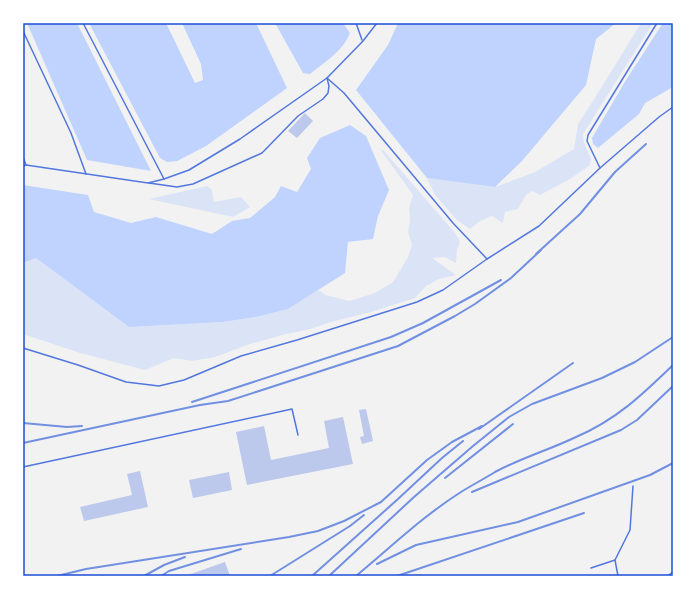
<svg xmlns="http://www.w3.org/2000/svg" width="696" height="599" viewBox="0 0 696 599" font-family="Rubik,sans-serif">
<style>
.green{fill:#dbe4f7}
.water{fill:#bfd3fe}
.building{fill:#bdc9ec}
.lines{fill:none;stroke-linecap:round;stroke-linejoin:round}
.service{stroke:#5277de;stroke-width:1.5}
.rail{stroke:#7290e2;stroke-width:2}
.neatline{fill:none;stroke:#1d4ed8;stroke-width:1.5}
</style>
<rect width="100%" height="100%" fill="#f2f2f2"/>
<g class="green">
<path d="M641,23H653L583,134L584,143L591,159L589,166L570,179L540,195L532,191L526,195L518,209L505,212L503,223L492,216L480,221L470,229L457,220L435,195L427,178L495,187L535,172L574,149L578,124L603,85Z"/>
<path d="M380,149L384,151L455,233L460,242L457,249L456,263L445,257L432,258L456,275L439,279L426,286L415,298L371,312L331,322L307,330L286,334L250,344L215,357L192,361L174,358L145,370L80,353L23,334V263L36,258L129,327L223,322L256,317L288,309L318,290L326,295L349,301L375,293L393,282L408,257L412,245L408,232L410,221L409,208L413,195Z"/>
<path d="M207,186L212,190L214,202L241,197L250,207L233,217L149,199Z"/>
</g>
<g class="water">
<path d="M27,23H77L151,171L87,160Z"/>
<path d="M89,23H166L195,83L203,80L201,64L182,23H256L287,88L206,146L177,161L167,162L160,158Z"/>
<path d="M275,23H343L350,33C343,51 325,62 310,74L303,73Z"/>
<path d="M398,23H616L596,39L586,85L522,161L495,187L427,178L356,90L388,45Z"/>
<path d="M663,23H673V87L645,103L639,114L598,148L593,144L592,138L626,80Z"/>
<path d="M350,125L366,136L389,190L378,216L373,239L348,242L345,273L288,309L256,317L223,322L129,327L36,258L23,263V185L88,195L94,212L131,223L156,217L212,234L232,221L250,218L275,197L281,186L297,192L311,169L307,158L320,138Z"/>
</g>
<g class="building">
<path d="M305,113L313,121L297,138L288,131Z"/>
<path d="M366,409L373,441L362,444L360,437L364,436L359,410Z"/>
<path d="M343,417L353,464L247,485L236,432L264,426L271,460L329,448L324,421Z"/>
<path d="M140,471L148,507L84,521L80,507L132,495L127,474Z"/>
<path d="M229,472L232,490L193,498L189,480Z"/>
<path d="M225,562L230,576H185Z"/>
</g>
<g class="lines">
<g class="service">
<path d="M83,23L164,179"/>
<path d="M356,23L362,40"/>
<path d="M23,31L71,133L86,174"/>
<path d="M327,78L344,93L453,223L487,259"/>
<path d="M23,157L26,165"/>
<path d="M23,166L26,165L148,183L164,179L189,170L240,139L327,78L363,41L377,23"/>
<path d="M600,168L587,141L588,135L657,23"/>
<path d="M149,183L177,187L193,184L262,153L298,116L323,99L328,93L329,86L327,78"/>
<path d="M23,348L78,365L126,382L159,386L184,380L241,356L297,340L417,302L443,290L487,259L539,226L600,168L659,117L673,107"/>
<path d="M23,467L292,409L298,435"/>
<path d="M591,568L615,560"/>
<path d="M618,576L615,560L630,530L633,486"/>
</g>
<g class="rail">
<path d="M536,254L580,214L615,172L646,144"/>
<path d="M192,402L391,337L423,323L501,280"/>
<path d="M23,423L67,427L82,426"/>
<path d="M479,429L573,363"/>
<path d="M23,443L200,405L228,401L398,346L455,316L475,304L511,278L541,250"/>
<path d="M445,478L513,424"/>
<path d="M472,492L621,430L637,420L673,386"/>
<path d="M377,564L416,545L518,522L650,475L673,463"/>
<path d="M57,576L86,569L289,537L318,531L344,521L381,502L427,460L452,442L482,426"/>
<path d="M144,576L164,565L185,557"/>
<path d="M161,576L169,571L241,549"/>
<path d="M270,576L350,526L364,515"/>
<path d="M312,576L398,499L442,458L463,441"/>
<path d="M329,576L414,497L473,446L509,417L532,404L602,378L635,362L673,337"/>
<path d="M356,576C390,548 423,516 461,492C472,485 484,479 495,472C521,458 549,450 576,437C616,420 642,395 673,365"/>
<path d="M397,576L584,513"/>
<path d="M668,576L673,572"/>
</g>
</g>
<rect width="696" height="599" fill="none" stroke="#ffffff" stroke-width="48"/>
<rect x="24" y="24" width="648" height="551" class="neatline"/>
</svg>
